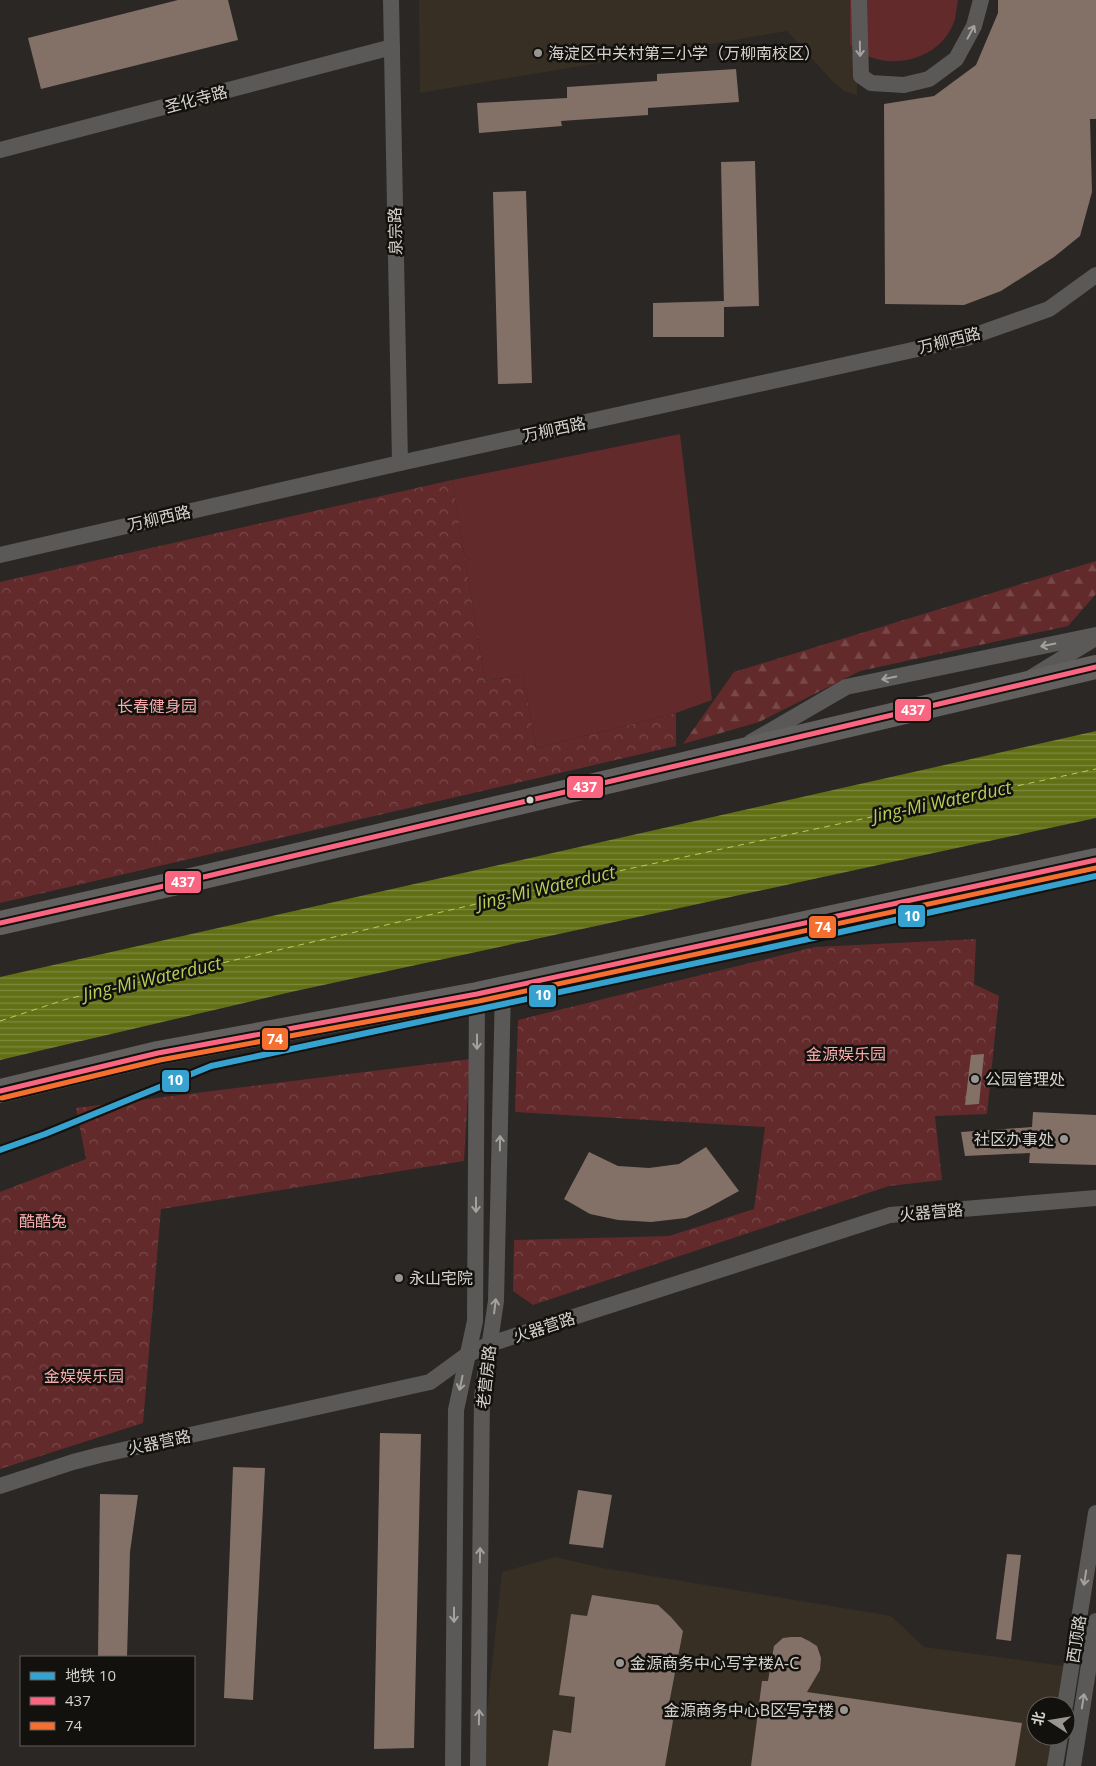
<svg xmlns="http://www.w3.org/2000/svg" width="1096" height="1766" viewBox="0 0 1096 1766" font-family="'Open Sans','Noto Sans SC',sans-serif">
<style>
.built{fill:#382f24}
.grass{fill:#632a2c}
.forest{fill:url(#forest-firs)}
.park{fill:url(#park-crowns)}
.water{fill:url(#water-rules)}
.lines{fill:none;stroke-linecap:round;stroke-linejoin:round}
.ferry{stroke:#b8cf56;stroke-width:1;stroke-dasharray:6 5;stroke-linecap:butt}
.building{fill:#837168}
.minor{stroke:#5a5958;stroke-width:16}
.highway{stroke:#61605e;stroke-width:24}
.bus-1-casing{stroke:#13110e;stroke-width:9}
.bus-2-casing{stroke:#13110e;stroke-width:9}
.bus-1{stroke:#fa6682;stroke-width:5}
.bus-2{stroke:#f46f30;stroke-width:5}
.metro-1-casing{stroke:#13110e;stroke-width:10}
.metro-1{stroke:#36a2cf;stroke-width:6}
.oneway{stroke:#a4a29e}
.poi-dot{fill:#999692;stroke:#13110e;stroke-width:2}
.bus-dot{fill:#d5d2cd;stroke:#13110e;stroke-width:2}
.labels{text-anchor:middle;stroke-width:5;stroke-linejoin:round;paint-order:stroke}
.poi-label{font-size:16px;fill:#d5d2cd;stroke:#13110e;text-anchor:start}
.street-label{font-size:16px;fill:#d5d2cd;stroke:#13110e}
.park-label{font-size:16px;fill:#f6abaa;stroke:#13110e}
.water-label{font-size:18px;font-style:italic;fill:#b8cf56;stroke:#13110e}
.line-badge{stroke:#13110e;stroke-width:2}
.badge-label{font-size:14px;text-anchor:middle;font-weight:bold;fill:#fff}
</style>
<defs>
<pattern id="forest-firs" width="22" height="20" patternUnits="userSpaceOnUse" patternTransform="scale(1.25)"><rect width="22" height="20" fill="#632a2c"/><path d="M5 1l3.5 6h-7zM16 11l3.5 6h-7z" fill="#784849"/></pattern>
<pattern id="park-crowns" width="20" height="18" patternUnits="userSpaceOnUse" patternTransform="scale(1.25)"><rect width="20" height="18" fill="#632a2c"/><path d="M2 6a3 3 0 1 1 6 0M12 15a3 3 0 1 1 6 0" fill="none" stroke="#784849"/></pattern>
<pattern id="water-rules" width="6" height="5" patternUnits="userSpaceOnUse" patternTransform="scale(1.25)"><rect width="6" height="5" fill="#627015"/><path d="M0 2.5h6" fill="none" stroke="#7f8a41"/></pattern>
</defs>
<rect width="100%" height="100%" fill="#2a2724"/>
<g class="built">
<path d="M419,0H857V95L844,91L833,82L787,31L420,93Z"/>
<path d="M555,1557L603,1568L891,1616L924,1647L1071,1667L1065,1706H1036V1736H1060L1055,1766H481L502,1572Z"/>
</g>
<g class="grass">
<path d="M850,0H958C957,6 956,13 955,19C944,55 902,69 870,57C863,55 856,49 850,45Z"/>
<path d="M680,434L712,700L676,713L536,748L523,675L485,681L452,480Z"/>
</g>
<path class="forest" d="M1096,561V594L1068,626L860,671L759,722L683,744L734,672Z"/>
<g class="park">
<path d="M452,480L485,681L523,675L536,748L676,713V746L0,903V582Z"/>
<path d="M976,939L974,984L999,996L987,1114L935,1116L942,1180L889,1186L533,1305L513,1291L514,1240L669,1236L754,1209L765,1127L515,1112L518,1020L815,947Z"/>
<path d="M470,1059L464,1161L161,1209L143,1423L0,1469V1192L86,1159L76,1108Z"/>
</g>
<path class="water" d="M1096,731V818L291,992L0,1060V977Z"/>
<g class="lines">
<path class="ferry" d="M0,1021L67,999L614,872L1096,769"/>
</g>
<g class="building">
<path d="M178,0H228L238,40L41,89L28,38Z"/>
<path d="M998,0H1096V119H1090L1092,192L1080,236L1054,257L1001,291L964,305L885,304L884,104L934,96L976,65L998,13Z"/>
<path d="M736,69L739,102L648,108V115L561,121L562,126L479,133L477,103L567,98V87L657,81V74Z"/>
<path d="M755,161L759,306L724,307L721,162Z"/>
<path d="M526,191L532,383L498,384L493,192Z"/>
<path d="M724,301V337H653V303Z"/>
<path d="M984,1054L979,1104L965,1105L971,1055Z"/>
<path d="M1033,1112L1096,1115V1165L1029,1163L1030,1153L965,1156L961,1132L1032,1127Z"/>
<path d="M706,1147L739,1191L708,1208L686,1218L651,1222L618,1220L590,1214L564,1199L589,1152L618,1166L649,1168L679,1164Z"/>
<path d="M380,1433L421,1434L414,1748L374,1749Z"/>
<path d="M233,1467L265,1468L253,1700L224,1698Z"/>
<path d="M578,1490L612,1495L603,1548L569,1544Z"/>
<path d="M100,1494L138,1495L130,1552L127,1657H98Z"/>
<path d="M1007,1554L1021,1555L1011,1641L996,1639Z"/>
<path d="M592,1595L658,1605L671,1617L683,1631L668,1709L673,1721L665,1766H548L553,1730L571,1733L575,1697L559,1695L571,1614L587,1616Z"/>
<path d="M791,1637H801L809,1641L817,1646L821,1658L820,1670L807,1692L1022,1723L1015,1766H751L762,1681H768L774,1646L783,1638Z"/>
</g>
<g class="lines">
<g class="minor">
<path d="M391,0L400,463"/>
<path d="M859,0L861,76L871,83L904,85L929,79L956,59L974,26L981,0"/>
<path d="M0,150L392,47"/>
<path d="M0,555L400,463L967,338L1049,309L1096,275"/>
<path d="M1032,677L1092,640"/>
<path d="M751,742L846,687L1096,635"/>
<path d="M0,1486L73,1462L100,1455L430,1382L467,1355L490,1344L890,1215L1096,1198"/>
<path d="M1065,1706L1096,1513"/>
<path d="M453,1766L456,1410L475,1321L477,994"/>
<path d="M478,1766L482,1396L496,1301L503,988"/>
<path d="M1055,1766L1060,1736"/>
<path d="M1073,1766L1096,1621"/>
</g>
<g class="highway">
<path d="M0,923L195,879L1096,667"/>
<path d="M0,1091L158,1053L477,994L1096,860"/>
</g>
<defs>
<g id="bus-1">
<path d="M0,923L195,879L1096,667"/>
<path d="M0,1091L158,1053L477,994L1096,860"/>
</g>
<path id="bus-2" d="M2,1098L160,1060L479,1001L1096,868"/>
</defs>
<use href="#bus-1" class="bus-1-casing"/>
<use href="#bus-2" class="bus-2-casing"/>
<use href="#bus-1" class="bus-1"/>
<use href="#bus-2" class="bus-2"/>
<defs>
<path id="metro-1" d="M0,1150L45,1134L211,1066L772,947L1096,876"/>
</defs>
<use href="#metro-1" class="metro-1-casing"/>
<use href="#metro-1" class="metro-1"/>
</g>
<defs><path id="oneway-shaft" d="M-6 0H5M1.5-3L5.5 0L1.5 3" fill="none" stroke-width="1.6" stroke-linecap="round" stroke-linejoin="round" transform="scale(1.25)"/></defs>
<g class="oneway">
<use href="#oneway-shaft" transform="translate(971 32) rotate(-62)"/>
<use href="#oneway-shaft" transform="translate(860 49) rotate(89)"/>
<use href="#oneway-shaft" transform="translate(1048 645) rotate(168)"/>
<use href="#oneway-shaft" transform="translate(889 678) rotate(168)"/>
<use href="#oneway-shaft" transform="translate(477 1042) rotate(90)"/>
<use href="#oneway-shaft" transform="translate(500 1143) rotate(-89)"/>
<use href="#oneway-shaft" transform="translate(476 1205) rotate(90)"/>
<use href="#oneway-shaft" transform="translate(495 1306) rotate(-83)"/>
<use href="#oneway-shaft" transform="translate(461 1383) rotate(102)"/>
<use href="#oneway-shaft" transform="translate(480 1555) rotate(-89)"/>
<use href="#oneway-shaft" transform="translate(1085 1578) rotate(99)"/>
<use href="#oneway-shaft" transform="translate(454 1615) rotate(90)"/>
<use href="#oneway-shaft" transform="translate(1083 1701) rotate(-81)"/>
<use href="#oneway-shaft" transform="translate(479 1717) rotate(-89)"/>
</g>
<g class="poi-dot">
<circle cx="538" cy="53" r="5"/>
<circle cx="975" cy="1079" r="5"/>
<circle cx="1064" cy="1139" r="5"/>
<circle cx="399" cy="1278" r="5"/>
<circle cx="620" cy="1663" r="5"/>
<circle cx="844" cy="1710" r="5"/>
</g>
<circle class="bus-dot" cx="530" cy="800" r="4.5"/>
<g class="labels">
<g class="poi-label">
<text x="548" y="59">海淀区中关村第三小学（万柳南校区）</text>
<text x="985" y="1085">公园管理处</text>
<text x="1054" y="1145" text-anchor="end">社区办事处</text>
<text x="409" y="1284">永山宅院</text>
<text x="630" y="1669">金源商务中心写字楼A-C</text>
<text x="834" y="1716" text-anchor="end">金源商务中心B区写字楼</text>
</g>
<g class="street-label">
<text transform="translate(196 99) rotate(-15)" y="6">圣化寺路</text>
<text transform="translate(395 231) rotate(-91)" y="6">泉宗路</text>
<text transform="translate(949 340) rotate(-14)" y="6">万柳西路</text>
<text transform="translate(554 429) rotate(-12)" y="6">万柳西路</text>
<text transform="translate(159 518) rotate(-13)" y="6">万柳西路</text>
<text transform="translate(931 1212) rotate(-5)" y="6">火器营路</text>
<text transform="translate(544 1327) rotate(-18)" y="6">火器营路</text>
<text transform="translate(486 1377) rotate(-84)" y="6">老营房路</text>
<text transform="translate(159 1442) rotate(-12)" y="6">火器营路</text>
<text transform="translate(1076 1639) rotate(-81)" y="6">西顶路</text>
</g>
<g class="park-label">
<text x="157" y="712">长春健身园</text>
<text x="846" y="1060">金源娱乐园</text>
<text x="43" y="1227">酷酷兔</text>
<text x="84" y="1382">金娱娱乐园</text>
</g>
<g class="water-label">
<text transform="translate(942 802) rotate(-12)" y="6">Jing-Mi Waterduct</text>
<text transform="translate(546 888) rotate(-13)" y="6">Jing-Mi Waterduct</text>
<text transform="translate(152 979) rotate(-13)" y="6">Jing-Mi Waterduct</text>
</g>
</g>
<g class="line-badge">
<rect x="894" y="698" width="38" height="24" rx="5" fill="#fa6682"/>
<rect x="566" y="775" width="38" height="24" rx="5" fill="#fa6682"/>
<rect x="164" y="870" width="38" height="24" rx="5" fill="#fa6682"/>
<rect x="897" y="904" width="29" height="24" rx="5" fill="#36a2cf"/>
<rect x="808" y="915" width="29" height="24" rx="5" fill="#f46f30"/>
<rect x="528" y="984" width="29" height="24" rx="5" fill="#36a2cf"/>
<rect x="261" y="1027" width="28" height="24" rx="5" fill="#f46f30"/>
<rect x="161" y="1069" width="29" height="24" rx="5" fill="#36a2cf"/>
</g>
<g class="badge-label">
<text x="913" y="715">437</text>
<text x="585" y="792">437</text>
<text x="183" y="887">437</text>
<text x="912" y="921">10</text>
<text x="823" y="932">74</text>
<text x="543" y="1000">10</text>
<text x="275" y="1044">74</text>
<text x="175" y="1085">10</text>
</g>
<rect x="20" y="1656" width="175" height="90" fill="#13110e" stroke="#615e5a"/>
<rect x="30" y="1672" width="25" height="8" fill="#36a2cf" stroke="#615e5a"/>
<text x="65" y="1681" font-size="15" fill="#d5d2cd">地铁 10</text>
<rect x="30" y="1697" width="25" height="8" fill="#fa6682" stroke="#615e5a"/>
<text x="65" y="1706" font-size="15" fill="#d5d2cd">437</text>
<rect x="30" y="1722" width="25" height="8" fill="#f46f30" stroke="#615e5a"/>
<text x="65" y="1731" font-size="15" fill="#d5d2cd">74</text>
<g transform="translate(1051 1721) rotate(282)"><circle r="24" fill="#13110e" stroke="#615e5a"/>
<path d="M0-4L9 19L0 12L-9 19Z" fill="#999692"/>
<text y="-8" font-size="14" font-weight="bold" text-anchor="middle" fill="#d5d2cd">北</text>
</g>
</svg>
